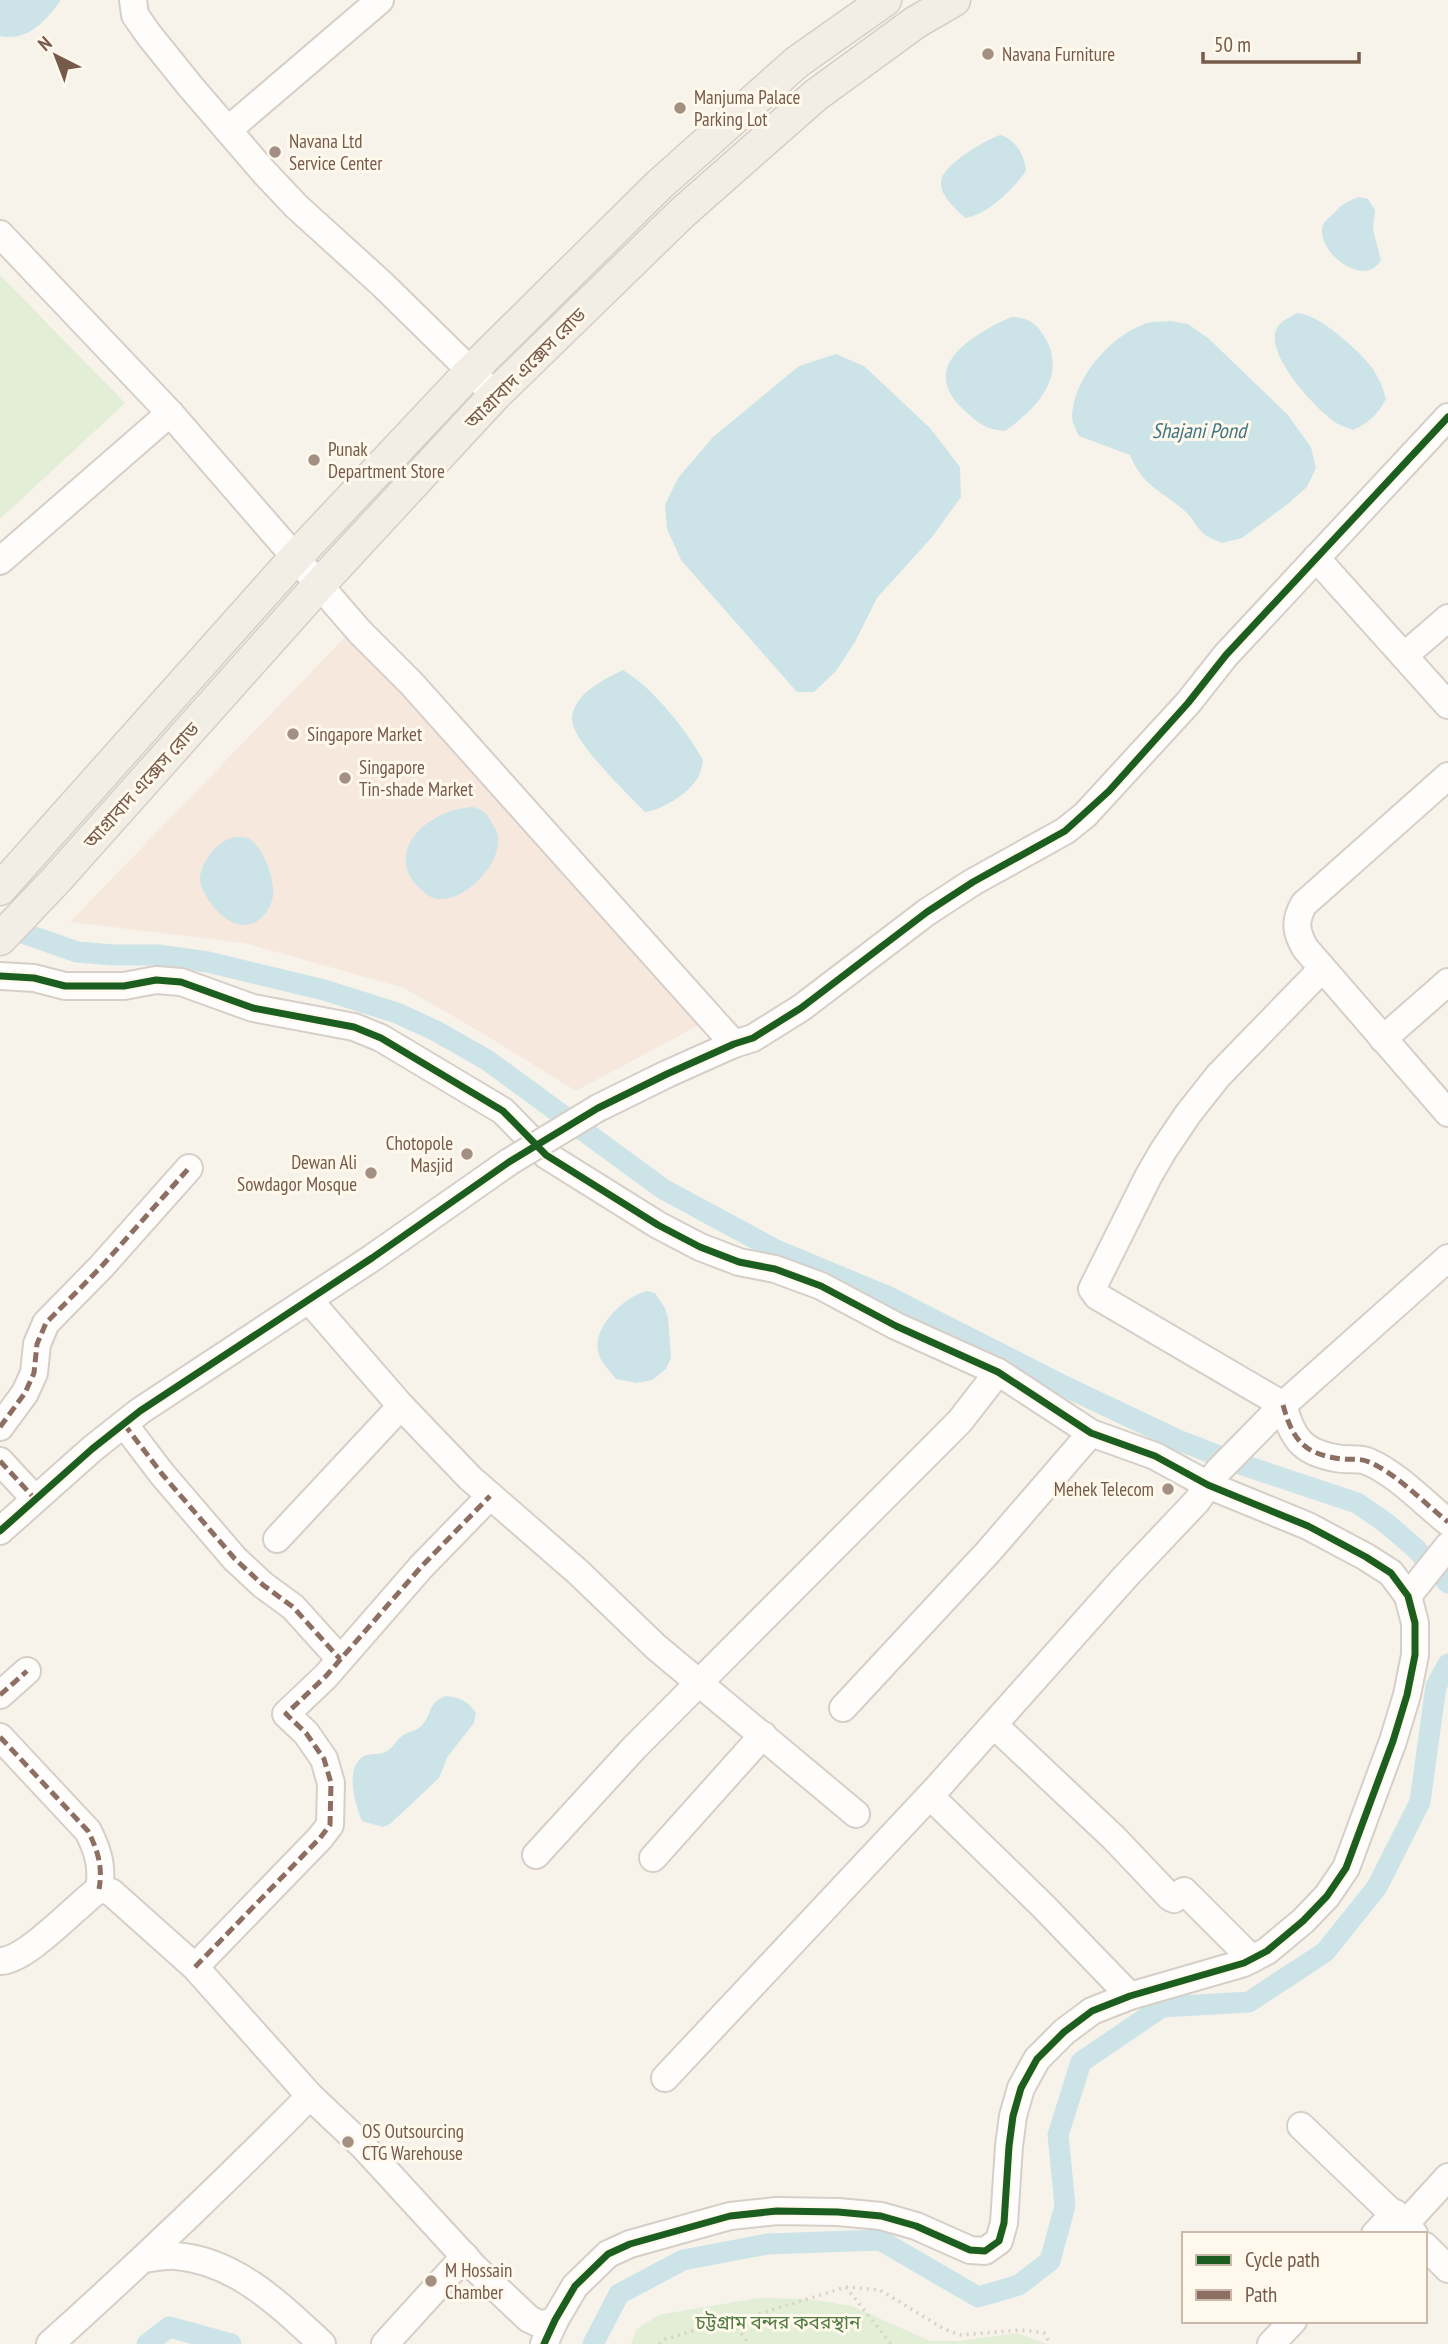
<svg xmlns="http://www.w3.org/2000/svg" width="1448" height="2344" viewBox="0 0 1448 2344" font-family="'PT Sans Narrow','Noto Sans Bengali',sans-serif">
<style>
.commercial{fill:#f7e8de}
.green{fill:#e3eed6}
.water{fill:#cce4e8}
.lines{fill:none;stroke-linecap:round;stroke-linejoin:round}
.canal{stroke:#cce4e8;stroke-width:21}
.minor-casing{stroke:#d6cfc8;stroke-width:30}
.major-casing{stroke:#d6cdc6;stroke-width:35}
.path{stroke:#d8d1cb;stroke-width:3.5;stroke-dasharray:2 5;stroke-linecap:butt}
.minor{stroke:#fefdfc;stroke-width:26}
.major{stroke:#f2eee5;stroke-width:32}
.minor-bridge-casing{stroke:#d6cfc8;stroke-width:30;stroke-linecap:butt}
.minor-bridge{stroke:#fefdfc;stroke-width:26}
.quiet{stroke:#8d6e63;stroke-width:5;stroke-dasharray:10 5;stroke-linecap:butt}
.cycleway-casing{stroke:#fff8ec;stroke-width:11}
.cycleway{stroke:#1b5e20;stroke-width:7}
.poi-dot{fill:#a39082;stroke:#fff8ec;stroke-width:2.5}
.labels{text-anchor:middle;stroke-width:6;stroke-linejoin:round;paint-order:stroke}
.poi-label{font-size:19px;fill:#765b4a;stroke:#fff8ec;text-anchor:start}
.street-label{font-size:19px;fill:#765b4a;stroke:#fff8ec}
.park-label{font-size:19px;fill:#517b42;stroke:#fff8ec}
.water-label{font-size:21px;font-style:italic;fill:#417582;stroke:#fff8ec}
</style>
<rect width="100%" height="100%" fill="#f7f3eb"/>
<path class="commercial" d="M349,633L701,1024L576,1091L477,1030L404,988L244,943L70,922Z"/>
<g class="green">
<path d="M0,275L125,403L0,519Z"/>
<path d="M758,2298L809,2299L852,2306L930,2341H959L1017,2333L1047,2344H631L636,2330L658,2315Z"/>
</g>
<g class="water">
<path d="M0,0H61C46,21 27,42 0,36Z"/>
<path d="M1000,135C1015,139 1025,155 1026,171C1013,189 989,214 965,218C956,209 940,196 941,182C941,166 985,140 1000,135Z"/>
<path d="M1359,197L1368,199L1375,210L1373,230L1381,260C1364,291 1311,248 1324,223C1327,219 1332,215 1336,211C1342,204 1350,200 1359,197Z"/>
<path d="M1297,313C1318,313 1361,352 1373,369C1379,378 1383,388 1386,399C1378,414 1369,423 1353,430C1348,428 1342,426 1338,424C1317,411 1266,356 1276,330C1279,322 1290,317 1297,313Z"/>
<path d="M1011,317C1025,317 1034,321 1042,333C1070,373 1038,408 1005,431C984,429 978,423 963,409C917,366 974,334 1011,317Z"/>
<path d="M1171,321L1188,324L1208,338L1287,414L1311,447L1316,468L1307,487L1289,503L1242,538L1222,543C1216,540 1207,538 1203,533C1196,527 1193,518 1186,512C1161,490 1143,487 1130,455L1079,436C1076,430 1072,422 1072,416C1074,377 1109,338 1144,324C1152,321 1163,322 1171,321Z"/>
<path d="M836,354L864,366L930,428L960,467L961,497L932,537L877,598L855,642L836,671L814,692H797L681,560L667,529L665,505L678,478L713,437L799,366Z"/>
<path d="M623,670C654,689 685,728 703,760C702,765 701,772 699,776C690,793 662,810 645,812C629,795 569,739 572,717C576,692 603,680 623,670Z"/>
<path d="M473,807C483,810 487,813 492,823C495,828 498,833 498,838C502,867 453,915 426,894C377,855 427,809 473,807Z"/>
<path d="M236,837C239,837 243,837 247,838C262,843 275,879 273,894C273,901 269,909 265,914C242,942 210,911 201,885C198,877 202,866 207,859C214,847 222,840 236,837Z"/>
<path d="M647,1291L655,1293L665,1308L668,1318L671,1358L666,1369L652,1380L637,1383L616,1379C610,1371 600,1362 598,1351C593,1326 625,1296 647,1291Z"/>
<path d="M446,1696C461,1698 468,1701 476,1713L474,1723L448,1756L439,1778L390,1824L383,1827L362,1821C355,1804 344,1768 364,1756C371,1753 379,1755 385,1752C391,1750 396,1741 401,1737C406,1732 414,1732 420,1727C433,1716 426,1703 446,1696Z"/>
</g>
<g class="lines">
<g class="canal">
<path d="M0,925L77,952L113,955H158L208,962L324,990L397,1013L436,1031L487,1060L663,1189L776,1250L889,1297L1064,1386L1178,1440L1240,1464L1357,1503L1386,1523L1415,1548L1448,1583"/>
<path d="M147,2344L169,2327L231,2344"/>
<path d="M593,2344L619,2294L683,2260L767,2244L880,2240L978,2297L1019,2285L1050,2261L1065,2206L1058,2135L1081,2062L1162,2007L1249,2002L1325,1952L1377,1887L1420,1802L1436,1686L1448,1664"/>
</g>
<defs>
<g id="minor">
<path d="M133,0L135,15L149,35L190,86L264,172L296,206L382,284L486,386"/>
<path d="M228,130L380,0"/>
<path d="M0,234L170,413"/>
<path d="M1316,558L1448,705"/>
<path d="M0,561L170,413L360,632L411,683L734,1044"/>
<path d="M1404,656L1448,618"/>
<path d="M1448,776L1304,904C1294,921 1296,932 1305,948L1448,1113"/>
<path d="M1322,969L1218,1076L1188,1114L1163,1151L1148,1177L1092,1289L1097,1296L1283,1405L1448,1258"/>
<path d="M0,976L34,978L65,986H124L156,980L181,982L253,1008L354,1027L381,1038L503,1111L546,1155L658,1225L700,1247L739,1262L775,1269L821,1286L896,1326L998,1372L1091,1433L1155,1456L1208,1485L1308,1526L1366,1557L1391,1573L1408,1596L1415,1623V1655L1407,1695L1393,1741L1346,1868L1327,1896L1303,1921L1267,1951L1244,1963L1130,1996L1092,2011L1064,2032L1037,2059L1021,2088L1013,2116L1009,2146L1004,2223L999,2241L985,2251L970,2250L916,2226L881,2216L838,2212L777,2211L730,2216L630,2244L608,2254L575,2286L555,2320L544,2344"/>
<path d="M1383,1039L1448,982"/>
<path d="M598,1108L667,1074L734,1044L753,1038L801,1008L927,912L973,882L1065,831L1085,815L1188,703L1226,655L1448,417"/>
<path d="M309,1300L401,1406L470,1478L578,1572L656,1647L856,1814"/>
<path d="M1283,1405C1293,1441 1304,1454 1342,1459C1351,1460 1361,1458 1369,1462C1397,1474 1424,1503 1448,1522"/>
<path d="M124,1424L162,1474L235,1559L263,1585L293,1607L340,1659"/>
<path d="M0,1427L25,1393L34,1373L37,1344L46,1323L101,1267L189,1168"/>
<path d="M0,1461L35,1499"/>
<path d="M0,1531L92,1449L140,1411L372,1258L509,1162"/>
<path d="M277,1539L401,1406"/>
<path d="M1408,1596L1448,1546"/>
<path d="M0,1695L27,1671"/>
<path d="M843,1708L989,1551L1091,1433"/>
<path d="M994,1725L1114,1838L1170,1897L1174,1899L1184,1891L1252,1959"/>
<path d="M0,1737L88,1831C98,1851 103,1867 99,1889C75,1907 26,1961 0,1961"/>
<path d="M930,1796L1043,1906L1130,1996"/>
<path d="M536,1855L634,1748L960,1421L998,1372"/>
<path d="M653,1858L763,1735"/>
<path d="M99,1889L111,1892L195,1967L310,2096L363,2146L475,2268L529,2319L542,2325L555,2320"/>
<path d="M195,1967L320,1838L330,1825L331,1783L324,1759L306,1733L286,1714L326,1676L421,1567L490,1496"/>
<path d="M665,2078L939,1786L1126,1576L1197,1501L1218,1471L1283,1405"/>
<path d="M1301,2126L1414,2234"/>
<path d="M1405,2224L1448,2177"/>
<path d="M1375,2234L1395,2213"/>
<path d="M1425,2246L1448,2269"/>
<path d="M143,2259C153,2258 165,2255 176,2256C236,2261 280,2305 322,2344"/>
<path d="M50,2344C139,2264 226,2181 310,2096"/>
<path d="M385,2344L465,2256"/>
<path d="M1271,2344L1293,2321"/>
</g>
<g id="major">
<path d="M0,889L295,558L471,371L659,185L797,62L885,0"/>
<path d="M0,939L56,880L320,584L495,395L682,213L816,95L916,22L954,0"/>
</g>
</defs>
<use href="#minor" class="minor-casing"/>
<use href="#major" class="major-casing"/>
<g class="path">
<path d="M846,2287L891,2344"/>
<path d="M733,2322L749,2344"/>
<path d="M659,2344L666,2339L701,2328L733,2322L846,2287L880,2290L944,2329L960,2335L1021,2330L1044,2333L1050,2344"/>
</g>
<use href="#minor" class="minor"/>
<use href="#major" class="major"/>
<defs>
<path id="minor-bridge" d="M509,1162L598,1108"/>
</defs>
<use href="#minor-bridge" class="minor-bridge-casing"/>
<use href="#minor-bridge" class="minor-bridge"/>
<g class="quiet">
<path d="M1283,1405C1293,1441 1304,1454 1342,1459C1351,1460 1361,1458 1369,1462C1397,1474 1424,1503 1448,1522"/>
<path d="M124,1424L162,1474L235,1559L263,1585L293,1607L340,1659"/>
<path d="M0,1427L25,1393L34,1373L37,1344L46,1323L101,1267L189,1168"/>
<path d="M0,1461L35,1499"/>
<path d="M0,1695L27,1671"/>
<path d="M0,1737L88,1831C98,1851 103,1867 99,1889"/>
<path d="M195,1967L320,1838L330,1825L331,1783L324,1759L306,1733L286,1714L326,1676L421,1567L490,1496"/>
</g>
<defs>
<g id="cycleway">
<path d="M0,976L34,978L65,986H124L156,980L181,982L253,1008L354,1027L381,1038L503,1111L546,1155L658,1225L700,1247L739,1262L775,1269L821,1286L896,1326L998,1372L1091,1433L1155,1456L1208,1485L1308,1526L1366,1557L1391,1573L1408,1596L1415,1623V1655L1407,1695L1393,1741L1346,1868L1327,1896L1303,1921L1267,1951L1244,1963L1130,1996L1092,2011L1064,2032L1037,2059L1021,2088L1013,2116L1009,2146L1004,2223L999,2241L985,2251L970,2250L916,2226L881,2216L838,2212L777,2211L730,2216L630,2244L608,2254L575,2286L555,2320L544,2344"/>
<path d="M0,1531L92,1449L140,1411L372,1258L509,1162L598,1108L667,1074L734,1044L753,1038L801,1008L927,912L973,882L1065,831L1109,791L1188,703L1226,655L1448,417"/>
</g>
</defs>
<use href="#cycleway" class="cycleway-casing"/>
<use href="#cycleway" class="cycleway"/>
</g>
<g class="poi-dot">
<circle cx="988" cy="54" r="7"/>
<circle cx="680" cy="108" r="7"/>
<circle cx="275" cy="152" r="7"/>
<circle cx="314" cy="460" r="7"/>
<circle cx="293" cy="734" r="7"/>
<circle cx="345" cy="778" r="7"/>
<circle cx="467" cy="1154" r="7"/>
<circle cx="371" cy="1173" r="7"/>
<circle cx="1168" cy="1489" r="7"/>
<circle cx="348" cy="2142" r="7"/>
<circle cx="431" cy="2281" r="7"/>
</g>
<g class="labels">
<g class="poi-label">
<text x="1002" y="61">Navana Furniture</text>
<text x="694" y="104">Manjuma Palace<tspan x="694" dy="22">Parking Lot</tspan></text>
<text x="289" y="148">Navana Ltd<tspan x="289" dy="22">Service Center</tspan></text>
<text x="328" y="456">Punak<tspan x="328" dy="22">Department Store</tspan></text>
<text x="307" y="741">Singapore Market</text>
<text x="359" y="774">Singapore<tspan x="359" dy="22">Tin-shade Market</tspan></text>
<text x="453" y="1150" text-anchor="end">Chotopole<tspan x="453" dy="22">Masjid</tspan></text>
<text x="357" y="1169" text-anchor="end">Dewan Ali<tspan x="357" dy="22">Sowdagor Mosque</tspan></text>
<text x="1154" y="1496" text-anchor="end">Mehek Telecom</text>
<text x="362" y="2138">OS Outsourcing<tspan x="362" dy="22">CTG Warehouse</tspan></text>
<text x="445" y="2277">M Hossain<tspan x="445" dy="22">Chamber</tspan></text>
</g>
<g class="street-label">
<text transform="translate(525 368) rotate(-45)" y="7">আগ্রাবাদ এক্সেস রোড</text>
<text transform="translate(141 785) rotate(-48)" y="7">আগ্রাবাদ এক্সেস রোড</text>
</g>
<g class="park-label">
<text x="778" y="2329">চট্টগ্রাম বন্দর কবরস্থান</text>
</g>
<g class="water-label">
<text x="1199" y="438">Shajani Pond</text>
</g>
</g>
<rect x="1182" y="2232" width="245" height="91" fill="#fff8ec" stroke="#c8b9ab" stroke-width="2"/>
<rect x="1196" y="2255" width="35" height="10" fill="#1b5e20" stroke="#c8b9ab" stroke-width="2"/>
<text x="1245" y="2267" font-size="21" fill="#765b4a">Cycle path</text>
<rect x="1196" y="2290" width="35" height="10" fill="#8d6e63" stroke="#c8b9ab" stroke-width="2"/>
<text x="1245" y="2302" font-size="21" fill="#765b4a">Path</text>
<g transform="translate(56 56) rotate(318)" stroke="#fff8ec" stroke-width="5" paint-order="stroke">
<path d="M0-5L12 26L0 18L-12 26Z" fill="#765b4a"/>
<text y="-10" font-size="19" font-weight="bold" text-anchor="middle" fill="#765b4a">N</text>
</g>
<path d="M1203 52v10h156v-10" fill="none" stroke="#765b4a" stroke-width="3.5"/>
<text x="1214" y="52" font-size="21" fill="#765b4a" stroke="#fff8ec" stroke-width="5" paint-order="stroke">50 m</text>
</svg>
